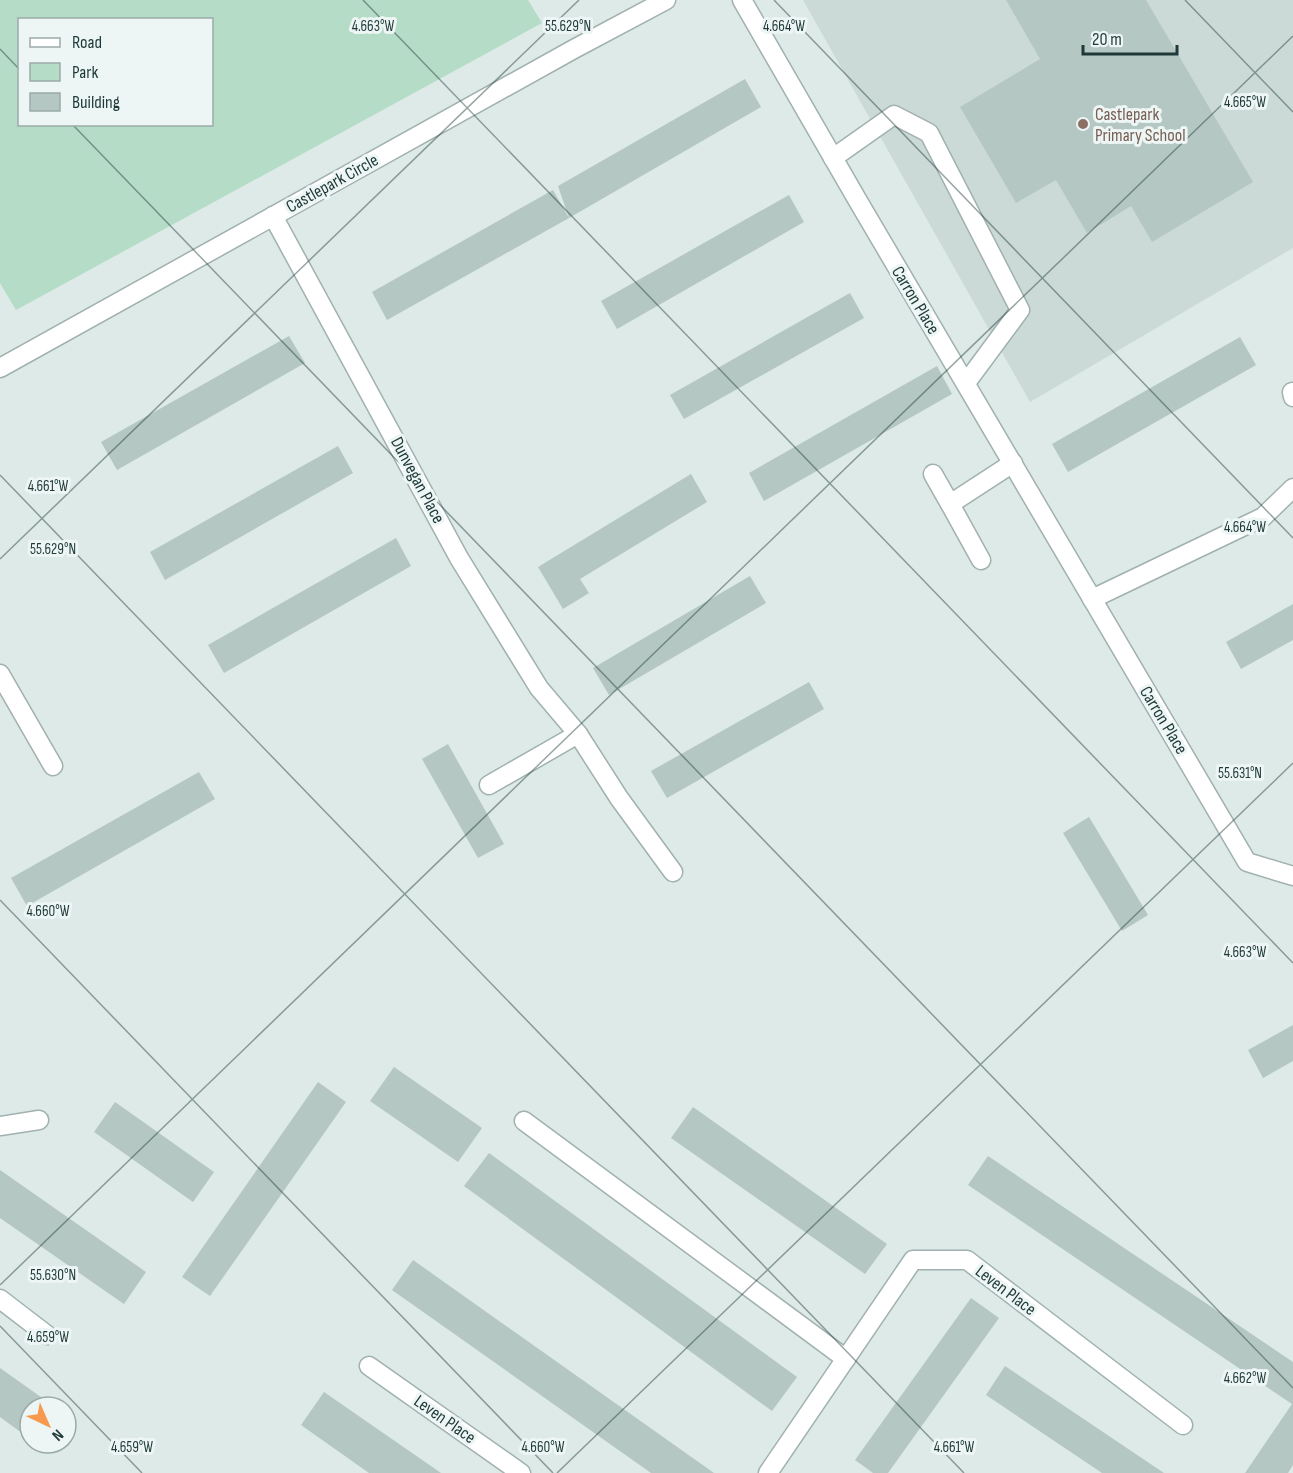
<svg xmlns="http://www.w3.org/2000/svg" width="1293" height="1473" viewBox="0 0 1293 1473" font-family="'Sofia Sans Condensed',sans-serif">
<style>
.built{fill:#cbdad6}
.green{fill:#b4dcc7;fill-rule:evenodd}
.building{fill:#b5c7c3}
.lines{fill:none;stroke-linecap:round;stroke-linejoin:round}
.lane-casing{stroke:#a0b1af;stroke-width:21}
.street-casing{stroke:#a0b1af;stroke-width:21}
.lane{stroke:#fff;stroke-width:18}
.street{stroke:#fff;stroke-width:18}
.ticks{fill:none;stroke:#1e3938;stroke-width:1.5;stroke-opacity:0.45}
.education-dot{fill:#8d6e63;stroke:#edf6f4;stroke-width:2}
.labels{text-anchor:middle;stroke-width:6;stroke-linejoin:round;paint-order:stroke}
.education-label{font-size:18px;fill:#785e54;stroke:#edf6f4;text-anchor:start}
.street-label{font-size:18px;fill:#1e3938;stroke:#edf6f4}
.ticks-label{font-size:15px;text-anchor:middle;fill:#1e3938;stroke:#edf6f4;stroke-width:6;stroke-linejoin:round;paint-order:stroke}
</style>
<rect width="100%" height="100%" fill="#ddeae7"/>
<path class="built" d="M803,0H1293V248L1030,402Z"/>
<path class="green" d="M0,0H528L542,23L16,310L0,283ZM20,20H212V124H20Z"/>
<g class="building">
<path d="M1006,0H1146L1253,182L1152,242L1131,206L1087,233L1056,180L1016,203L960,107L1040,59Z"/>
<path d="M745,79L761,107L569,218L558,186Z"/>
<path d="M553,190L569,218L387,320L372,292Z"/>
<path d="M789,195L804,222L617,329L601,301Z"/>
<path d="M850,293L864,318L684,419L670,395Z"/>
<path d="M289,336L305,363L117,470L101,442Z"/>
<path d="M1240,337L1256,365L1068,472L1052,444Z"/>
<path d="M937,366L952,394L764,501L749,473Z"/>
<path d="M338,446L353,473L165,580L150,552Z"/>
<path d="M691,474L707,502L580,579L589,593L563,609L538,567Z"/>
<path d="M396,538L411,566L224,673L208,645Z"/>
<path d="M750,576L766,603L609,695L593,668Z"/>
<path d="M1293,604V640L1241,669L1226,642Z"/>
<path d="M809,682L824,709L667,798L651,771Z"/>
<path d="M448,744L504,844L478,858L422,759Z"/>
<path d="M199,772L215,799L27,906L11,878Z"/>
<path d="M1089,817L1148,915L1122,931L1063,833Z"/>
<path d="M1293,1025V1061L1263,1078L1248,1050Z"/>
<path d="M394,1067L482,1128L458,1162L370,1101Z"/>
<path d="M318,1082L346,1102L210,1296L182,1277Z"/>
<path d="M115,1102L214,1172L193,1202L94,1132Z"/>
<path d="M693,1107L887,1244L865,1274L671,1138Z"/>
<path d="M489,1153L797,1377L772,1411L464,1186Z"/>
<path d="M988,1156L1293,1362V1465L1288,1473H1245L1292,1404L968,1185Z"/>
<path d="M0,1170L146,1272L124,1304L0,1218Z"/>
<path d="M413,1260L714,1473H651L392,1290Z"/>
<path d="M971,1298L999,1318L888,1473H873L855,1460Z"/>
<path d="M1005,1366L1164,1473H1102L986,1395Z"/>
<path d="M0,1368L55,1407H30V1439L0,1417Z"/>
<path d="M324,1392L441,1473H369L301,1425Z"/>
</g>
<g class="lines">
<defs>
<g id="lane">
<path d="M833,158L894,115L929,133L1020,310L966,383"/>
<path d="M933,474L950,504"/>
<path d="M981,560L950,504L1013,463"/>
</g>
<g id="street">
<path d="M742,0L858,201L1247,862L1293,876"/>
<path d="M273,216L459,558L539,688L578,734L619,798L673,872"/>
<path d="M0,368L574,49L666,0"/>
<path d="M1292,392L1293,397"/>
<path d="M1092,599L1263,517L1293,488"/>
<path d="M0,674L53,766"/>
<path d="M489,785L578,734"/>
<path d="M524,1121L846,1359"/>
<path d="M0,1126L39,1120"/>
<path d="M0,1299L47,1335"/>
<path d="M369,1366L521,1473"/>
<path d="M768,1473L913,1260H967L1183,1425"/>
</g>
</defs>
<use href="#lane" class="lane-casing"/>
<use href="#street" class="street-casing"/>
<use href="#lane" class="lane"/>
<use href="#street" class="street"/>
</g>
<path class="ticks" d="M363,0L1293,963M774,0L1293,538M1185,0L1293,112M0,49L20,70M72,124L1293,1388M0,475L964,1473M0,559L579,0M0,900L553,1473M0,1285L1293,36M0,1326L142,1473M557,1473L1293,763"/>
<circle class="education-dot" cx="1083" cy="124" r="6"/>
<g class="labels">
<g class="education-label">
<text x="1095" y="120">Castlepark<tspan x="1095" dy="21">Primary School</tspan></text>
</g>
<g class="street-label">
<text transform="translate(332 183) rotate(-29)" y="6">Castlepark Circle</text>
<text transform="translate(916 300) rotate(59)" y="6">Carron Place</text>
<text transform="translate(418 480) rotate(62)" y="6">Dunvegan Place</text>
<text transform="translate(1164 720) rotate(59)" y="6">Carron Place</text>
<text transform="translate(1006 1290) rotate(37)" y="6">Leven Place</text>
<text transform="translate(445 1419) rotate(35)" y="6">Leven Place</text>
</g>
</g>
<g class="ticks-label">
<text x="568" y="31">55.629°N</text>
<text x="373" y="31">4.663°W</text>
<text x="784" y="31">4.664°W</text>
<text x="1245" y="107">4.665°W</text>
<text x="48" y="491">4.661°W</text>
<text x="1245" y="532">4.664°W</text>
<text x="53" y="554">55.629°N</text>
<text x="1240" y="778">55.631°N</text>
<text x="48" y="916">4.660°W</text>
<text x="1245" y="957">4.663°W</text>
<text x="53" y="1280">55.630°N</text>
<text x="48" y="1342">4.659°W</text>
<text x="1245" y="1383">4.662°W</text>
<text x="132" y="1452">4.659°W</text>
<text x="543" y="1452">4.660°W</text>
<text x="954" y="1452">4.661°W</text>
</g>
<rect x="18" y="18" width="195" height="108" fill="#edf6f4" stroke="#9aaaa9" stroke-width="1.5"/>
<rect x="30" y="38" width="30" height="9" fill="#ffffff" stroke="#9aaaa9" stroke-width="1.5"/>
<text x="72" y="48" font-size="18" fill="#1e3938">Road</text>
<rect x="30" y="63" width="30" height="18" fill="#b4dcc7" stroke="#9aaaa9" stroke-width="1.5"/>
<text x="72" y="78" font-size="18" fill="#1e3938">Park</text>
<rect x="30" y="93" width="30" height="18" fill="#b5c7c3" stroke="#9aaaa9" stroke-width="1.5"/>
<text x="72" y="108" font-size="18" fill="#1e3938">Building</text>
<g transform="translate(48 1425) rotate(136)"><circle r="28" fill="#edf6f4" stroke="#9aaaa9" stroke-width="1.5"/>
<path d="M0-4.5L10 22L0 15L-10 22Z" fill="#f7994e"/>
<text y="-9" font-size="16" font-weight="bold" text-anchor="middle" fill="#1e3938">N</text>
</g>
<path d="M1083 45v9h94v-9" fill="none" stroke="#1e3938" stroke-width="3"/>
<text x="1092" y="45" font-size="18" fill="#1e3938" stroke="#edf6f4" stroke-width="4.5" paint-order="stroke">20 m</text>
</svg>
